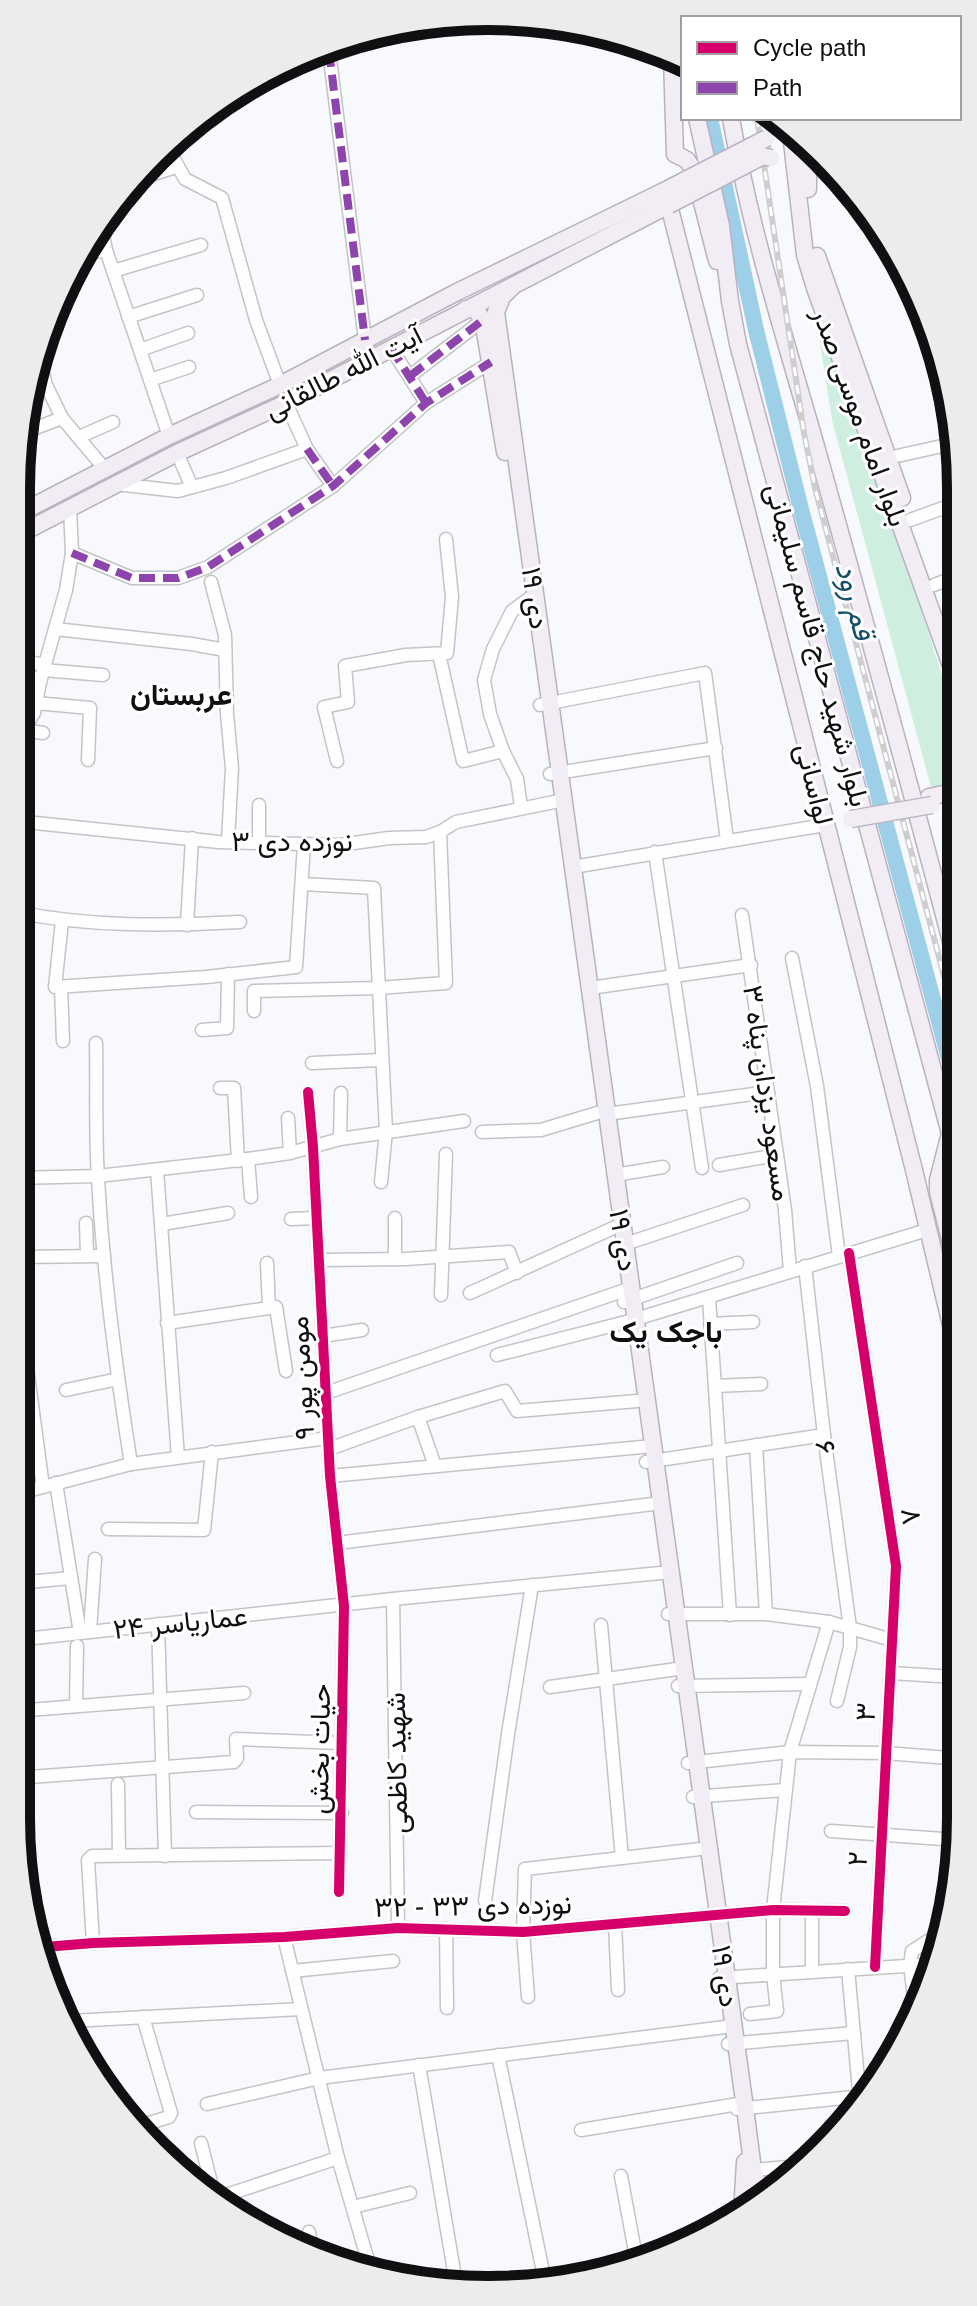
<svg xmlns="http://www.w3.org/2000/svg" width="977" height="2306" viewBox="0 0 977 2306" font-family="Helvetica,Vazirmatn,sans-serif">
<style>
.green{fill:#ceeee0}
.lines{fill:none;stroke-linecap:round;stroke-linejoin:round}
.river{stroke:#9dd0e8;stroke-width:16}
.minor-casing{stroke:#c3c4c6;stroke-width:15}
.major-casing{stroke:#b9b2be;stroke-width:19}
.minor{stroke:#fefeff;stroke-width:12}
.major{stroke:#f2edf5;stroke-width:16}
.rail-casing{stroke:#cececf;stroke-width:6}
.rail{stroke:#fff;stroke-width:3;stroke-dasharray:9;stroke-linecap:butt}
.major-bridge-casing{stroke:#b9b2be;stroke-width:19;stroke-linecap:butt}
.major-bridge{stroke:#f2edf5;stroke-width:16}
.quiet{stroke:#8e44ad;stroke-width:8;stroke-dasharray:16 8;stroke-linecap:butt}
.cycleway-casing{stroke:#fff;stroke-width:15}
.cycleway{stroke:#d6006c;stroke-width:10}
.labels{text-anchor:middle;stroke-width:6;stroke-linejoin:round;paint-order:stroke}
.street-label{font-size:28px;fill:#101012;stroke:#fff}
.water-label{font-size:30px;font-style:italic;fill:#165068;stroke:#fff}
.neighbourhood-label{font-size:30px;font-weight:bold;fill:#101012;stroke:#fff}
.rim{fill:none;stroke:#101012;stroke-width:10}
</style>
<rect width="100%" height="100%" fill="#f8f9fc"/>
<path class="green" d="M816,317L823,328L907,564L958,727V783L931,787L832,420Z"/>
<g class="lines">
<path class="river" d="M710,118L756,330L802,513L959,1096"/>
<defs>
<g id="minor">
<path d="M329,51L365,340"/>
<path d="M169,150L185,179L222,198L256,320L280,385"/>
<path d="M131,181L176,167"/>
<path d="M102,231L106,250L169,436"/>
<path d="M90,253L106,250"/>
<path d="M113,271L201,245"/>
<path d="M128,317L197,295"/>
<path d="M391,348L426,403"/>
<path d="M140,350L188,333"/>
<path d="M38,354L46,385L62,418L104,468"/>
<path d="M410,376L483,320"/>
<path d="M150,380L189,367"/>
<path d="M286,403L307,449L333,486"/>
<path d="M25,432L62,418"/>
<path d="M79,437L113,422"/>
<path d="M177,453L192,487"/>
<path d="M888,458L942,446L957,438"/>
<path d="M116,484L178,491L226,478L307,449"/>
<path d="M910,520L957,503"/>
<path d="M72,553L132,578H178L208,567L333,486L426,403L491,362"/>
<path d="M211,582L225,635L227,714L232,768L228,841"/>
<path d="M934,585L957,576"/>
<path d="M55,629L192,644L225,650"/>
<path d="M439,654L463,761L503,751"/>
<path d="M16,663L22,664L24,661L45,665"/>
<path d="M43,670L103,675"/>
<path d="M16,678L17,675L41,679"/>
<path d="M36,703L90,708L88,760"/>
<path d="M540,705L705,673L727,840"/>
<path d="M23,730L43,733"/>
<path d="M16,741L34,713L40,682L66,590L72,553L70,508"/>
<path d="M337,761L324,707L348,702L345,666L406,655L447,653L452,597L446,539"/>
<path d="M16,769L18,770"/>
<path d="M550,774L716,748"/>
<path d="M521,807L517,779L503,751L490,714L484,680L493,649L512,611L535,594"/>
<path d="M16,821L219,842L340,845L389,838L426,837L440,832L456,822L564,800"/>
<path d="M259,842V805"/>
<path d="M655,852L702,1168"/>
<path d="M573,867L825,825"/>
<path d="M303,884L374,888L386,1131L381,1182"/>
<path d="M16,912C91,927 164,926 240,922"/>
<path d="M742,915L785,1210L790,1271"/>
<path d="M62,921L55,987L206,977L296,967L304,844"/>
<path d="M187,925L192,838"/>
<path d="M792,958L817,1086L839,1256"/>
<path d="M61,987L63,1041"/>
<path d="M590,988L751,965"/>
<path d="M254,1011V991L378,988L446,983L440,832"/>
<path d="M202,1030L227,1028L228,974"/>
<path d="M96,1043C97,1088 95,1133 98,1178C103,1274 116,1369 131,1464"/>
<path d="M312,1063L380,1060"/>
<path d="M220,1088H234L238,1161"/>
<path d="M308,1092L313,1147L330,1476L344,1606L339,1892"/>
<path d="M607,1114L768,1092"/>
<path d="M288,1118L290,1153"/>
<path d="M482,1132L541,1130L607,1110"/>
<path d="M340,1139L341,1093"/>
<path d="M248,1159L251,1197"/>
<path d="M719,1165L777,1155"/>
<path d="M157,1170L178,1457"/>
<path d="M615,1175L663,1167"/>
<path d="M16,1178L98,1176L248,1159L290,1153L340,1139L464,1121"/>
<path d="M395,1218V1259"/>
<path d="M291,1219L316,1218"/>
<path d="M86,1223L87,1254"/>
<path d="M162,1224L228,1213"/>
<path d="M616,1247L743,1205"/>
<path d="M849,1253L896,1566L875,1967"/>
<path d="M16,1257L104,1256"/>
<path d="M319,1260L406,1259L509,1252L517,1273"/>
<path d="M267,1263L269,1308L276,1307L286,1371"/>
<path d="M805,1266L824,1435L850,1628V1647L837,1701"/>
<path d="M470,1293L622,1224"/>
<path d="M441,1295L446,1154"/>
<path d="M709,1298L730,1615"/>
<path d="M624,1302L737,1263"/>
<path d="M167,1323L269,1308"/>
<path d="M710,1324L753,1322"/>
<path d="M323,1336L362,1330"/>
<path d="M497,1355L626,1322L927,1230"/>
<path d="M26,1360L43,1487"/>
<path d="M715,1386L761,1384"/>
<path d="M66,1390L118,1379"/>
<path d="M326,1393L631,1288"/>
<path d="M418,1417L435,1466"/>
<path d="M756,1445L766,1614"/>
<path d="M329,1449L418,1417L505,1391L517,1411L637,1401"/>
<path d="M646,1462L824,1435"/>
<path d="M330,1476L653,1446"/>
<path d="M56,1483L80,1633"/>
<path d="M16,1494L131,1464L328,1438"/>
<path d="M108,1529L204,1530L212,1452"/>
<path d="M337,1543L661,1503"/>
<path d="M16,1583L71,1578"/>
<path d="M393,1599L398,1928"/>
<path d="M668,1614H766L829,1622L892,1640"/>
<path d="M158,1624L165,1856"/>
<path d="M601,1625L622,1858"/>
<path d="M90,1631L95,1559"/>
<path d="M16,1640L393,1599L671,1572"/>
<path d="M891,1673L955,1677L961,1711"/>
<path d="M678,1686L810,1684"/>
<path d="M550,1687L684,1668"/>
<path d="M76,1706L77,1646"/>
<path d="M16,1711L244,1693"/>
<path d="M688,1763L790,1752L886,1753L961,1759"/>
<path d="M16,1778L234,1762L237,1758L236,1739L341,1743"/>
<path d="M118,1784L119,1855"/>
<path d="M693,1797L785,1790"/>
<path d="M196,1812L342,1813"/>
<path d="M831,1831L957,1840"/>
<path d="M485,1901L508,1734L532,1585"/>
<path d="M615,1924L618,1990"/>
<path d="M446,1929L447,2008"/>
<path d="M284,1937L338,2158L371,2271"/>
<path d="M93,1943L88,1860L92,1856L340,1853"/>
<path d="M37,1945L45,1947L93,1943L284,1937L398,1928L523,1932L773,1910L845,1911"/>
<path d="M848,1969L860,2101"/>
<path d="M292,1971L393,1961"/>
<path d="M812,1971V1912"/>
<path d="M719,1978L937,1964"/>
<path d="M528,1997L523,1932L525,1869L709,1848"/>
<path d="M915,2006L910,1965L912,1951L942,1932"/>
<path d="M750,2014L777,2011L773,1974V1910L790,1752L829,1622"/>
<path d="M71,2021L301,2009"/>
<path d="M728,2044L854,2033"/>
<path d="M498,2055L546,2286"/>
<path d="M419,2065L456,2283"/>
<path d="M207,2104L319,2078L733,2026"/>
<path d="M737,2109L863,2096"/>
<path d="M132,2128L169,2117L171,2113L143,2017"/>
<path d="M581,2130L744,2103"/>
<path d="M201,2143L214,2195"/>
<path d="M753,2170L799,2166"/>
<path d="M621,2176L636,2257"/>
<path d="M217,2198L338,2158"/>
<path d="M353,2207L410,2193"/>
<path d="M309,2232L312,2249"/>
</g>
<g id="major">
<path d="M672,57L675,154L687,160L694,171L717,261"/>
<path d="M697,118L721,226L730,301L738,344L959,1167"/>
<path d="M731,118C751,235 789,350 821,464C868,632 914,800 958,968"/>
<path d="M791,133L805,255L815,288L958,685"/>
<path d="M808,149V189"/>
<path d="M817,256L902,498"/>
<path d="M512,287L502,297L496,312L745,2108L753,2170L762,2196"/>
<path d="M466,309H475L483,320L505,452"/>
<path d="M16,515L169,436L280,385L457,292L662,192"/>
<path d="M16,536L177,453L286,403L669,205L914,1170L960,1363"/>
<path d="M947,621L958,650"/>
<path d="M929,797L958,791"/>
<path d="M949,1137L938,1180V1192L959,1275"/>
<path d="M949,1213V1192L953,1186L959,1185"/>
<path d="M742,2213L745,2162"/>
</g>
</defs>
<use href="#minor" class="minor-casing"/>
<use href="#major" class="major-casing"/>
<use href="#minor" class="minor"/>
<use href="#major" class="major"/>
<defs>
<path id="rail" d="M757,118L804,433L815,488L959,1033"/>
</defs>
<use href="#rail" class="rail-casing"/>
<use href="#rail" class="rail"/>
<defs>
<g id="major-bridge">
<path d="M662,192L767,138"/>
<path d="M669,205L763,156L771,158"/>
<path d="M851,819L932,805"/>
</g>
</defs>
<use href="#major-bridge" class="major-bridge-casing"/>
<use href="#major-bridge" class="major-bridge"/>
<g class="quiet">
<path d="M329,51L365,340"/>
<path d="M391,348L426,403"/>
<path d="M410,376L483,320"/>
<path d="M307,449L333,486"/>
<path d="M72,553L132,578H178L208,567L333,486L426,403L491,362"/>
</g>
<defs>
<g id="cycleway">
<path d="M308,1092L313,1147L330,1476L344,1606L339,1892"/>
<path d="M849,1253L896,1566L875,1967"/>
<path d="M37,1945L45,1947L93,1943L284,1937L398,1928L523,1932L773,1910L845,1911"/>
</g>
</defs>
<use href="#cycleway" class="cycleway-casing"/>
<use href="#cycleway" class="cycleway"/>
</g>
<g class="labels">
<g class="street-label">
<text transform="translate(343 372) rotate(-27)" y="10">آیت الله طالقانی</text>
<text transform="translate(861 417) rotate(70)" y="10">بلوار امام موسی صدر</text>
<text transform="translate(536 598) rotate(82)" y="10">۱۹ دی</text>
<text transform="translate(818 645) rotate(75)" y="10">بلوار شهید حاج قاسم سلیمانی</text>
<text transform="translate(815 784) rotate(76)" y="10">لواسانی</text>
<text x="292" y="851">نوزده دی ۳</text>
<text transform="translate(768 1093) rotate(82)" y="10">۳ مسعود یزدان پناه</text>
<text transform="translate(624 1240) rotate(81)" y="10">۱۹ دی</text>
<text transform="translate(301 1378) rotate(-93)" y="10">مومن پور ۹</text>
<text transform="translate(826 1447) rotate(82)" y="10">۶</text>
<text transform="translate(912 1516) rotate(82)" y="10">۸</text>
<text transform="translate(180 1622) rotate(-6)" y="10">عماریاسر ۲۴</text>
<text transform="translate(865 1712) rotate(-87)" y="10">۳</text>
<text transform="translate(319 1749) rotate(-89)" y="10">حیات بخش</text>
<text transform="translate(396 1763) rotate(-91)" y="10">شهید کاظمی</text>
<text transform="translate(857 1859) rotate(-87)" y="10">۲</text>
<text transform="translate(473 1905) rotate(-1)" y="10">۳۲ - نوزده دی ۳۳</text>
<text transform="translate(726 1976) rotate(82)" y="10">۱۹ دی</text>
</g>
<g class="water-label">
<text transform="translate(855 601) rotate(75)" y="10">قم رود</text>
</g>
<g class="neighbourhood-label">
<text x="181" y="705">عربستان</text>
<text x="666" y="1342">باجک یک</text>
</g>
</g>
<path d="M0 0H977V2306H0ZM488 30H489A458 458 0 0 1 947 488V1818A458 458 0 0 1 489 2276H488A458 458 0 0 1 30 1818V488A458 458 0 0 1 488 30Z" fill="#ececec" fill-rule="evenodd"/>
<path class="rim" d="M488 30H489A458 458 0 0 1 947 488V1818A458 458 0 0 1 489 2276H488A458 458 0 0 1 30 1818V488A458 458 0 0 1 488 30Z"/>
<rect x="681" y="16" width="280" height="104" fill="#ffffff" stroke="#9f9fa0" stroke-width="2"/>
<rect x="697" y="42" width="40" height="12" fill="#d6006c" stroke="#9f9fa0" stroke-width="2"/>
<text x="753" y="56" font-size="24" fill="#101012">Cycle path</text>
<rect x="697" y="82" width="40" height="12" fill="#8e44ad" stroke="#9f9fa0" stroke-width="2"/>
<text x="753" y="96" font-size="24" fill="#101012">Path</text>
</svg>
